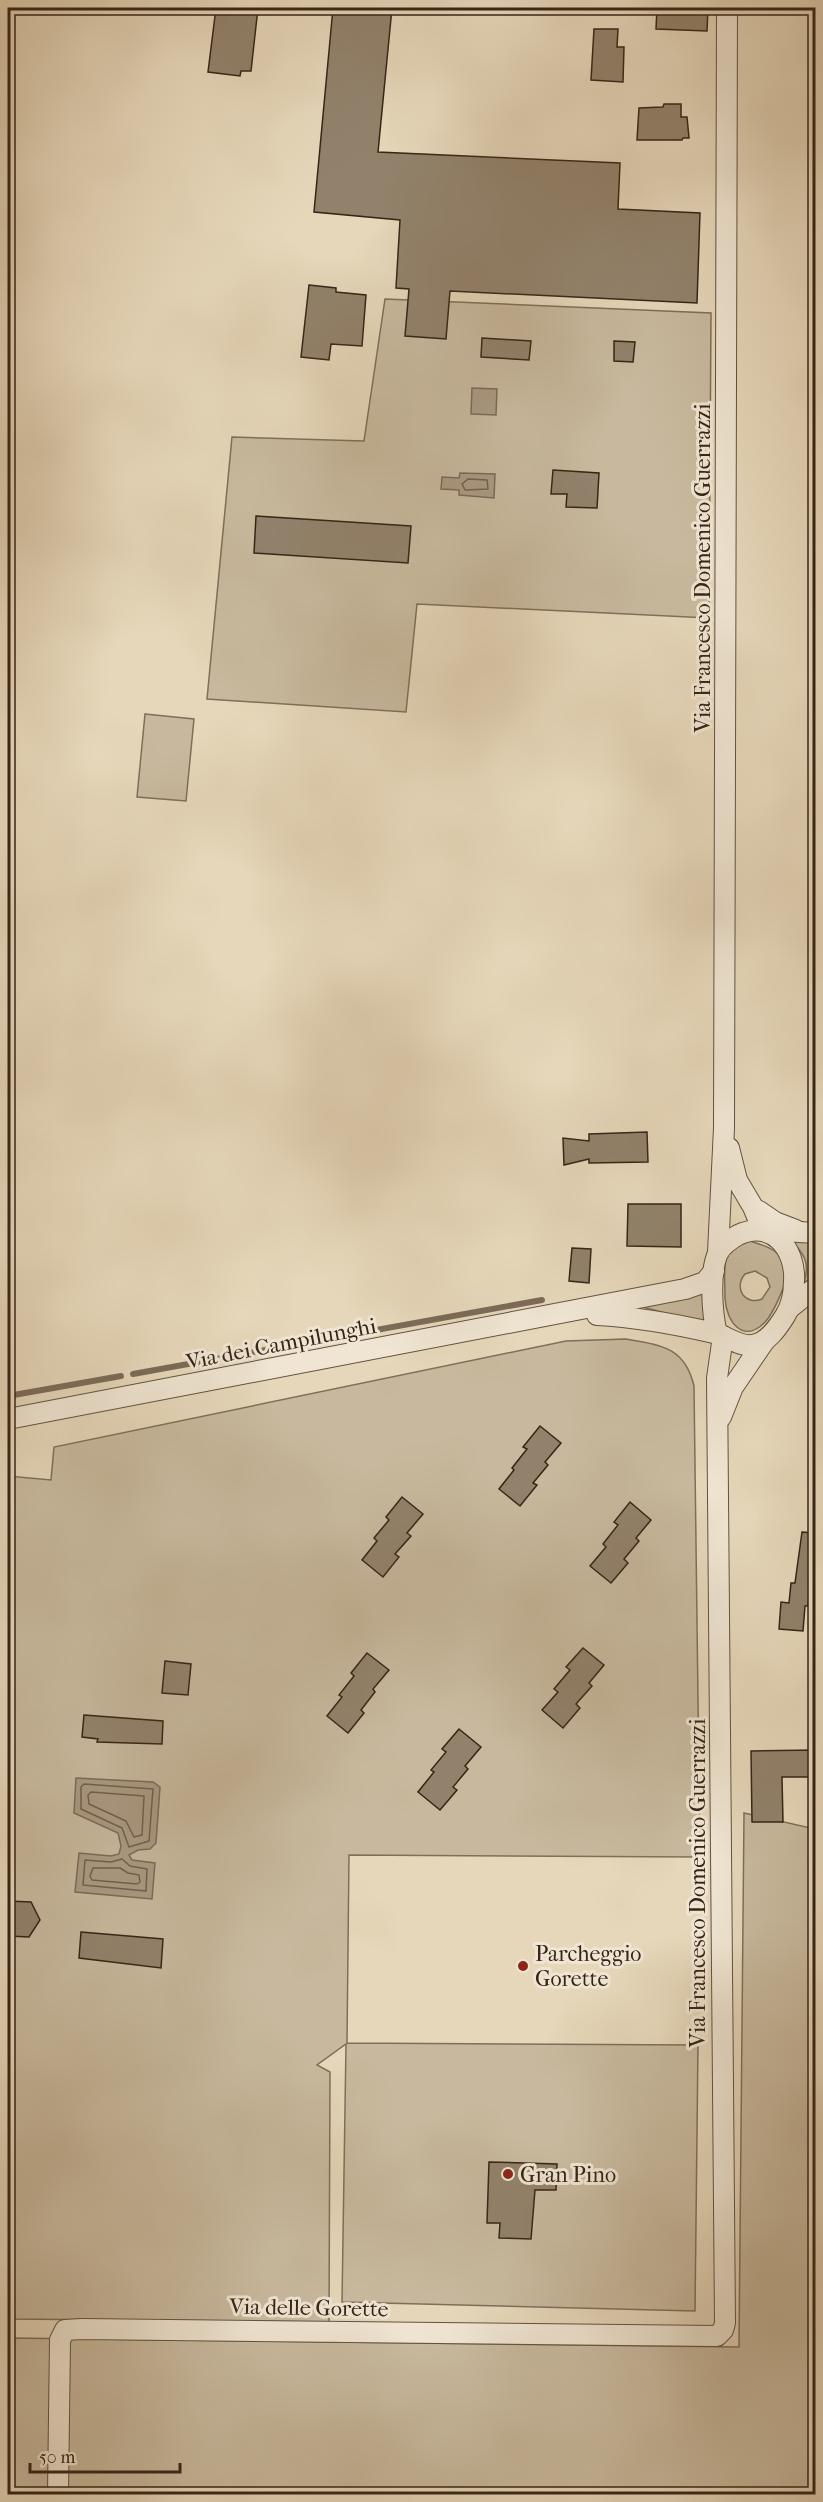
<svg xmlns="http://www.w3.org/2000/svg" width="823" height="2502" viewBox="0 0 823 2502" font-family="'IM FELL French Canon',serif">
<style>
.green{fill:#c8b99e;stroke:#7f6f5a;stroke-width:1.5;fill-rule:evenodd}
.water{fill:#aa9a83;stroke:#7c6b58;stroke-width:1.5}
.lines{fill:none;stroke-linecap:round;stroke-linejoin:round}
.shore{stroke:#70604d;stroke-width:1.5}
.stream{stroke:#7c6b58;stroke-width:6}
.building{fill:#92826c;stroke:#362517;stroke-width:1.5}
.minor-casing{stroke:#625240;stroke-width:22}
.minor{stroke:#efe5d2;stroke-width:20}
.poi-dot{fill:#8f2418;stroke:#efe5d2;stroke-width:2}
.labels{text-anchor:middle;stroke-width:6;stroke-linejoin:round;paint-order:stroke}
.street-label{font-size:22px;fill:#362517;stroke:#efe5d2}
.poi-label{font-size:22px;fill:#362517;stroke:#efe5d2;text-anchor:start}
</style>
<rect width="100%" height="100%" fill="#e6d7ba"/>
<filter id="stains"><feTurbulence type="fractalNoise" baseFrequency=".00333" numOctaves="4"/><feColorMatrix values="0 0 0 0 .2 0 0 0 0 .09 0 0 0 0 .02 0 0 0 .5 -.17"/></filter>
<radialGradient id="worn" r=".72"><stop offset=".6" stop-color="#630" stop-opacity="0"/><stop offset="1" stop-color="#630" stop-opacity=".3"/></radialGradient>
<g class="green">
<path d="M385,299L711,313L709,618L417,604L406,712L207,699L232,437L364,441Z"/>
<path d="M145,714L194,719L186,801L137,797Z"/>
<path d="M746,1240C759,1244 774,1247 783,1259C785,1262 788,1268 787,1272C787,1283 773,1314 765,1322C743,1345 726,1321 725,1298C725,1282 723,1266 728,1251ZM755,1271L767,1278L770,1287L762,1299C745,1306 733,1288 745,1274Z"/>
<path d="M790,1240L815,1243V1276L804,1283C810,1263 805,1254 790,1240Z"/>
<path d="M706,1293V1324L635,1305V1302Z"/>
<path d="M626,1339C661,1345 685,1347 694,1386L700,1857L349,1855L347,2043L698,2045L695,2311L342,2302L346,2044L317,2065L330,2072L329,2322L8,2319V1476L51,1480L54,1447L566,1341Z"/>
<path d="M744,1813L815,1829V2494H8V2338L739,2347Z"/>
</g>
<g class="water">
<path d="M472,388L497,389L496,415L471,414Z"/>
<path d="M460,473L495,474L494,498L459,495V490L441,489L442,477L459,478Z"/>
<path d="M76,1778L153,1782L160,1787L156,1843L150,1849L138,1850L129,1855L132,1860L155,1863L152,1899L75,1892L79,1853L111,1856L119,1854L121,1846L118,1833L74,1813Z"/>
</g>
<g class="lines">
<g class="shore">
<path d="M468,479L487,480L488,489L465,490L462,484Z"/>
<path d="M84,1784L153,1789L149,1841L129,1847L122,1828L81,1809V1787Z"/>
<path d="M91,1792L144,1796L142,1835L134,1837L126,1821L89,1804L88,1795Z"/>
<path d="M122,1859L130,1866L147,1869L146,1891L83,1885L85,1860L111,1862Z"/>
<path d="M93,1868H120L128,1873L139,1875L140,1882L137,1884L92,1880L90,1876Z"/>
</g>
<g class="stream">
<path d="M133,1374L542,1300"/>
<path d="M8,1396L121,1376"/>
</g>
</g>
<g class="building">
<path d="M216,8H258L251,71H241L240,76L208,72Z"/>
<path d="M333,8H392L378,152L620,163L618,209L700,213L697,303L450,291L446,339L405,336L409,289L396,288L400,220L314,212Z"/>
<path d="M657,8H708L707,31L656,29Z"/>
<path d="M594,29H618L617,47H624L623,82L591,80Z"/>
<path d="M664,104H681V117H687L689,138H683L682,140H637L639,108L663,107Z"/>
<path d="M309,285L336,288V292L366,295L362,346L331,344L329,360L301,357Z"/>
<path d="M482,338L531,341L529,360L481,357Z"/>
<path d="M614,341L635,342L633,362L614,361Z"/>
<path d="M553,470L599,473L597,508L566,507L567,494H551Z"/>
<path d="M256,516L411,526L408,563L254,553Z"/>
<path d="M647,1132L648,1162L589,1163V1159L564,1165L563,1138L589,1141V1134Z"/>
<path d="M628,1204H681V1247L627,1246Z"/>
<path d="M572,1248L591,1249L589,1283L569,1281Z"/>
<path d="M540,1426L561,1443L545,1462L548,1465L533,1483L537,1485L520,1506L499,1489L514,1470L512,1468L527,1449L523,1447Z"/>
<path d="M402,1497L423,1514L407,1533L411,1536L395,1554L399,1557L383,1577L362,1560L377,1541L374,1538L389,1520L386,1517Z"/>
<path d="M630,1502L651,1520L636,1538L639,1541L624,1559L628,1563L611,1583L590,1566L606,1547L603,1544L618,1525L614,1522Z"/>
<path d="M802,1532L813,1533L811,1596H809L808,1606H805L803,1631L779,1629L781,1602L789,1603L791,1583H795Z"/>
<path d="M583,1648L604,1665L589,1683L592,1686L576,1704L580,1708L563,1728L542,1710L558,1692L554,1689L570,1670L566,1667Z"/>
<path d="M367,1653L389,1670L373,1689L375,1692L361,1710L364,1713L348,1733L327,1716L342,1697L339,1695L354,1676L351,1673Z"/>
<path d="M165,1661L191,1664L188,1695L162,1693Z"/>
<path d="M84,1715L163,1721L162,1744L97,1742L98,1739L82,1737Z"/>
<path d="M459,1729L481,1747L465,1766L468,1769L453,1787L457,1790L440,1810L418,1792L434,1772L431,1770L446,1752L442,1749Z"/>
<path d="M816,1750V1777H782L783,1822H752L751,1751Z"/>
<path d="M8,1901L31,1902L40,1920L29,1937L8,1936Z"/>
<path d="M81,1932L163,1939L161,1968L79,1958Z"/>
<path d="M489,2162L557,2164L556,2190H535L531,2239L499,2238L500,2223H487Z"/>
</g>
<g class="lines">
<defs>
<g id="minor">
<path d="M729,1148L737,1180L753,1207L763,1231"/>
<path d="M759,1211L775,1222L796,1230"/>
<path d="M782,1231L816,1233"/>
<path d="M718,1252L724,1128L727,8"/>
<path d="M791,1307L816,1287"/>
<path d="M597,1315C637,1317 675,1324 714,1333C727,1336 739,1347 752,1345C767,1344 778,1327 785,1316C792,1305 794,1294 794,1281C796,1249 772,1219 738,1235C731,1239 722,1245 718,1253C709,1273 712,1313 717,1334"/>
<path d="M721,1417L733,1387L765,1340"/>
<path d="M8,1419L685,1289L705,1282L714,1271"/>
<path d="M58,2494L60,2340L65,2330L82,2329L717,2336L723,2330L725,2323L717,1378L723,1336"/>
</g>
</defs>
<use href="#minor" class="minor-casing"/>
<use href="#minor" class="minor"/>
</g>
<g class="poi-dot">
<circle cx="523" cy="1966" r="6"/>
<circle cx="508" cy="2174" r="6"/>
</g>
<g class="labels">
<g class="street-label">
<text transform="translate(702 568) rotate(-90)" y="8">Via Francesco Domenico Guerrazzi</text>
<text transform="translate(281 1343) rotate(-11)" y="8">Via dei Campilunghi</text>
<text transform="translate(697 1883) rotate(-90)" y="8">Via Francesco Domenico Guerrazzi</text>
<text transform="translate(309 2307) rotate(1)" y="8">Via delle Gorette</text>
</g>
<g class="poi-label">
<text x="535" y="1961">Parcheggio<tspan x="535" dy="25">Gorette</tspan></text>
<text x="520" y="2182">Gran Pino</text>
</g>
</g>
<rect width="823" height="2502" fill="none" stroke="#e6d7ba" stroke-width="30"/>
<rect x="9" y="9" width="805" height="2484" fill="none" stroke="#362517" stroke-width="3"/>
<rect x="15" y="15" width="793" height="2472" fill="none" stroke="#362517" stroke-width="1.5"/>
<path d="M30 2463v9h150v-9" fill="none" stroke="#362517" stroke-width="3"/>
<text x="39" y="2463" font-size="18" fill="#362517" stroke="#efe5d2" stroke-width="4.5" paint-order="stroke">50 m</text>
<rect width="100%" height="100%" filter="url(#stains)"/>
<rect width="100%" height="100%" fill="url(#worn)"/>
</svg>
